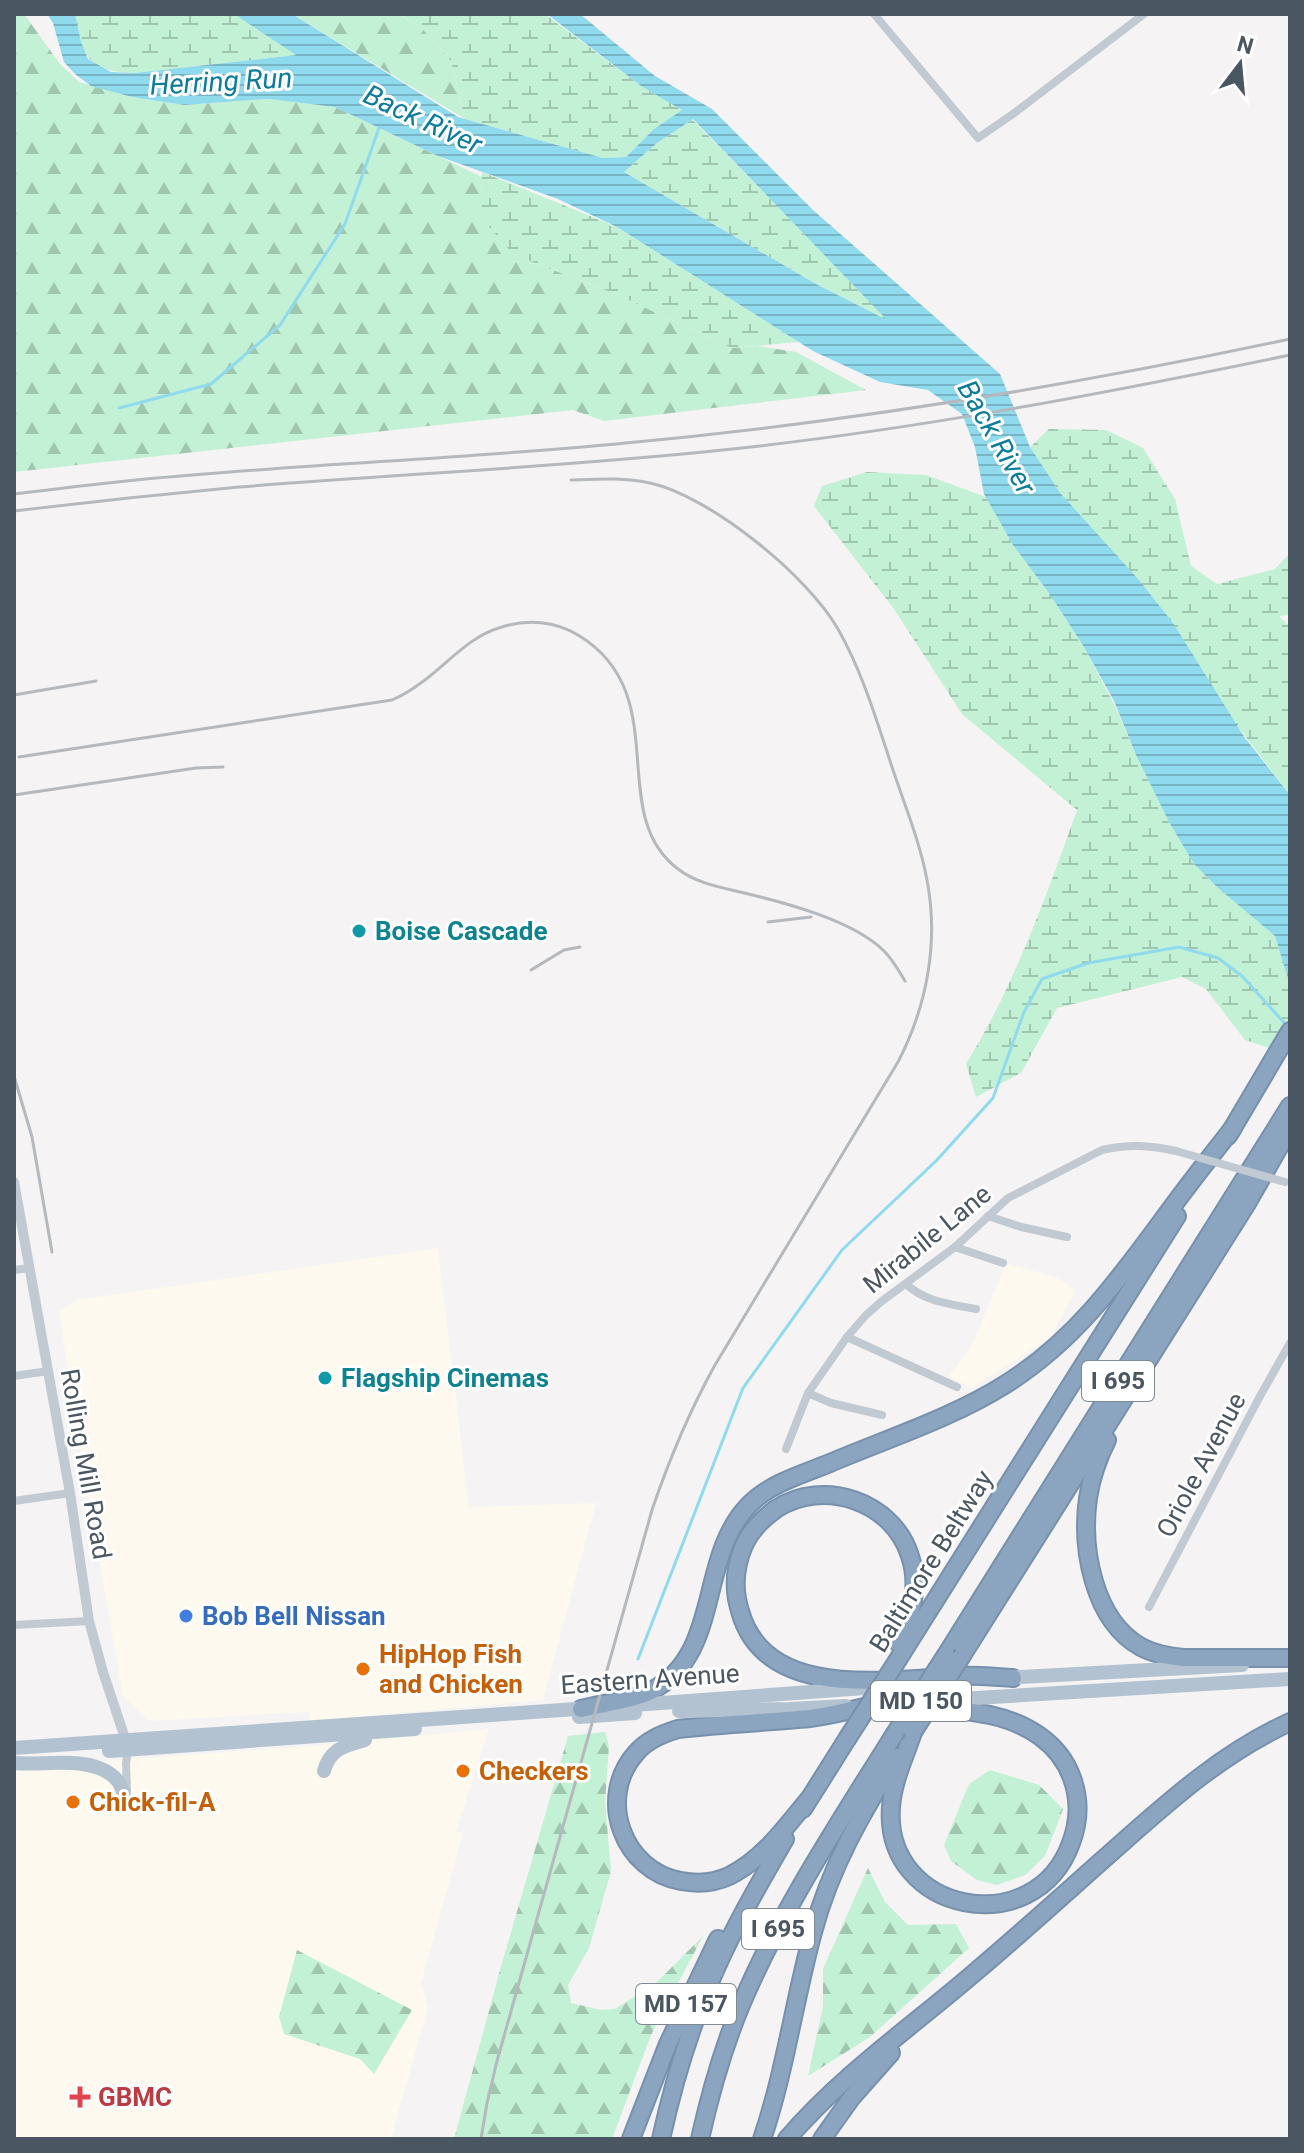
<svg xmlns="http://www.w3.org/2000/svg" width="1304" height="2153" viewBox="0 0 1304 2153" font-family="Roboto,sans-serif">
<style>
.commercial{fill:#fdf9ef}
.forest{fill:url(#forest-firs)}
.wetland{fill:url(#wetland-marsh)}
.water{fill:url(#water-rules);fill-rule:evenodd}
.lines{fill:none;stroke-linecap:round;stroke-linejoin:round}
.stream{stroke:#90daee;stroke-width:3}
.motorway-casing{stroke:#7690ad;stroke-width:20}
.minor{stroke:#c1cad2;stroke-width:8}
.tertiary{stroke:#c1cad2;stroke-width:10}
.primary{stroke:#b3c2d1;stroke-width:14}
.motorway{stroke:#8ba5c1;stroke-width:16}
.rail{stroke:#b5b8bd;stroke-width:3}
.motorway-bridge-casing{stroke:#7690ad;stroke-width:20;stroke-linecap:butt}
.minor-bridge{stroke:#c1cad2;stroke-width:8}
.motorway-bridge{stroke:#8ba5c1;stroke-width:16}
.culture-dot{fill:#0f9aa8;stroke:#fff;stroke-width:3}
.shop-dot{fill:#3f7fe0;stroke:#fff;stroke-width:3}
.food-dot{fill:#e8710a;stroke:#fff;stroke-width:3}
.health-dot{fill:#e0444e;stroke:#fff;stroke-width:3}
.labels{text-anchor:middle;stroke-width:6;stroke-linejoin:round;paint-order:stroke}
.shield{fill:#fff;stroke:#808990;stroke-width:2}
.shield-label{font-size:24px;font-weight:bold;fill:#4a5661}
.culture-label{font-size:26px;font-weight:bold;fill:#0d838f;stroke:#fff;text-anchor:start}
.street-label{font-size:26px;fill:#4a5661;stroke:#fff}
.shop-label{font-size:26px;font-weight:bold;fill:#366cbe;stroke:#fff;text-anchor:start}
.food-label{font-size:26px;font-weight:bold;fill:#c56008;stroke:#fff;text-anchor:start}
.health-label{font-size:26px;font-weight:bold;fill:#be3a42;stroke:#fff;text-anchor:start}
.water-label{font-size:28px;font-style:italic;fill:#0c7c9b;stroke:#fff}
</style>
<defs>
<pattern id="forest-firs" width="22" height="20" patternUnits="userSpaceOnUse" patternTransform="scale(2)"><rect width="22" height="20" fill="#c3f1d5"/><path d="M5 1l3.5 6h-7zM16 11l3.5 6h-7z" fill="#a0c6b0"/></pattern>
<pattern id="wetland-marsh" width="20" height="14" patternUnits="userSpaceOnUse" patternTransform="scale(2)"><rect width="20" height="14" fill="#c3f1d5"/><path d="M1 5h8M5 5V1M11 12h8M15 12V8" fill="none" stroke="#a0c6b0"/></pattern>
<pattern id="water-rules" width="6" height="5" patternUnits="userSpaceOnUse" patternTransform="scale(2)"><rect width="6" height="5" fill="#90daee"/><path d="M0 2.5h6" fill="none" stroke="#78b4c4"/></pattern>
</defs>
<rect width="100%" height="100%" fill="#f5f3f3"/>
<g class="commercial">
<path d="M438,1248L469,1507L596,1503L543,1700L310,1721L309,1712L150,1721L123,1696L81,1456L59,1311L76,1300Z"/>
<path d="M1006,1263L1055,1277L1076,1290L1049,1339L971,1388L949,1376L972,1345Z"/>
<path d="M489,1729L456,1832L463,1833L421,1983L428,2007L391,2139H14V1767L299,1747Z"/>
</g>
<g class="forest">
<path d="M14,14H24L60,64L79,82L132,97L184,105L268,99L335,107L482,177L481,199L514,255L616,294L732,348L757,346L796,352L866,390L604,421L573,410L14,472Z"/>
<path d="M292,14H398L421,27L451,61L465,119Z"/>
<path d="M605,1732L609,1746L605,1802L611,1871L589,1948L568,1985L571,2003L601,2010L615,2009L658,1981L703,1936L651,2035L612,2139H454L500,1970L568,1736Z"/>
<path d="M990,1770L1039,1785L1063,1809L1045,1856L1025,1875L997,1885L977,1880L951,1861L944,1845L969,1784Z"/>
<path d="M868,1868L885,1902L908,1925L956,1924L969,1948L870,2037L808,2076L823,2006V1969Z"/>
<path d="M297,1950L412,2010L374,2074L360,2059L284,2034L279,2017Z"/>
</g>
<g class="wetland">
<path d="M69,14H236L298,55L134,73C86,72 84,54 69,14Z"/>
<path d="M399,14H545L641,86L683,110L654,129L626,157L603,158L465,119L451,61L421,27Z"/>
<path d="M692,119L890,322L816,284L624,172L657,143Z"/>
<path d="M482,172L617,227L799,342L732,348L616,294L514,255L483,220L481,199Z"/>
<path d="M1049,429L1106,430L1143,448L1175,499L1191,566L1217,584L1275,569L1290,553V615L1279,616L1290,627V795L1061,494L1030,447Z"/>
<path d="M867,472L926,475L986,497L1013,545L1049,593L1084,647L1115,706L1136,755L1169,822L1194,864L1218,888L1270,932L1290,946V1055L1245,1040L1206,989L1182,977L1057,1008L1021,1073L976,1097L966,1064C1014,986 1046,897 1077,810L962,714L894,609L814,506L822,486Z"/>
</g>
<path class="water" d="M47,14H75L81,42L88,59L111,72L134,73L296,55L234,14H292L458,117L603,158L626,157L654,129L682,110L641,86L547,14H580L655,76L712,109L813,210L1000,374L1030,447L1061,494L1139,580L1173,623L1245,738L1290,795V985L1275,936L1218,888L1194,864L1169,822L1136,755L1114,701L1084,647L1049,593L1013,545L984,494L975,447L962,414L928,390L880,382L813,351L617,227L558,199L438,156L335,107L268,99L184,105L132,97L91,86L75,74L64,62L53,23ZM693,119L887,320L816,284L624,172L657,143Z"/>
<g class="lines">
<g class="stream">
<path d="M119,408L211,384L280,325L345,224L379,128"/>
<path d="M638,1659L743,1388L842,1250L937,1160L993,1098L1024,1012L1042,979L1088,963L1179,947L1218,958L1242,976L1288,1027"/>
</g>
<defs>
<g id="motorway">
<path d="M1228,1136L1290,1031"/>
<path d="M1107,1440C1098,1458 1091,1478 1088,1498C1081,1548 1093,1620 1141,1647C1154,1654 1168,1656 1183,1658H1290"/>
<path d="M898,1643C912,1617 920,1585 910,1556C893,1501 823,1478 776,1509C762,1519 751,1530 744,1545C735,1566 733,1589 740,1611C765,1702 889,1679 959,1676C977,1675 995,1677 1013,1678"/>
<path d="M963,1654L1246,1205L1290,1128"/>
<path d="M946,1655L1290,1106"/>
<path d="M899,1658L1177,1216"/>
<path d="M581,1709C604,1703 630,1701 651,1691C723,1654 697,1556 750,1504C771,1483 803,1474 830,1463C889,1438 952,1418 1006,1384C1076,1340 1119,1279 1167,1214C1188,1185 1211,1156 1233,1128"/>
<path d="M808,1800C785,1828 762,1860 729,1876C714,1883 697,1884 681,1881C623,1871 596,1798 636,1753C647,1740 662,1734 678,1729C722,1724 766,1722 810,1718C836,1715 862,1706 888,1703C897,1703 908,1705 918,1706C942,1708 966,1710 990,1715C1026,1723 1059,1742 1072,1778C1080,1800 1079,1822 1071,1843C1035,1943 883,1913 891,1807C893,1780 905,1757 913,1732"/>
<path d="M803,1809L847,1739"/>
<path d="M631,2139L668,2044L718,1939"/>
<path d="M661,2139C672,2089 686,2040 706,1992C727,1939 756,1889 785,1839"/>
<path d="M700,2139C710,2094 723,2048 741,2005C781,1910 839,1823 894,1735"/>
<path d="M762,2139C785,2072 794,2001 813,1932C830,1868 862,1812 897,1757"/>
<path d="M787,2139C841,2076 910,2028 973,1974C1024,1931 1073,1886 1123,1842C1176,1795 1225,1752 1290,1722"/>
<path d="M822,2139L852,2097L891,2053"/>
</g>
</defs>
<use href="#motorway" class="motorway-casing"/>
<g class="minor">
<path d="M874,14L978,138L1013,114L1144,14"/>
<path d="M988,1216L1021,1227L1067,1237"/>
<path d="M955,1247L1003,1263"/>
<path d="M14,1270L29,1268"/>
<path d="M906,1284C925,1302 951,1304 976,1309"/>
<path d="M847,1337L957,1387"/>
<path d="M14,1376L48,1371"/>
<path d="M808,1393L831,1403L882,1415"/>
<path d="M786,1449L808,1393L847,1337L866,1315L882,1301L955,1247L1008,1198L1102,1150C1128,1144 1150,1145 1176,1151"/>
<path d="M14,1501L70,1493"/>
<path d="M1149,1607L1259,1398L1290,1343"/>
<path d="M14,1625L89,1621"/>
<path d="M127,1790L126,1763L128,1751"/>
</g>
<path class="tertiary" d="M14,1182L70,1493L89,1621L103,1672L127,1744"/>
<g class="primary">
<path d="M1003,1678L1242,1665"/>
<path d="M927,1701L1290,1679"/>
<path d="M620,1706L878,1687"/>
<path d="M679,1711L790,1709L846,1706"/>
<path d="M579,1717L635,1713"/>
<path d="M14,1748L591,1708"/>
<path d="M109,1751L415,1729"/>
<path d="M14,1763C45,1766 94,1754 117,1780C122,1786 124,1796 127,1804"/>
<path d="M324,1771C330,1748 345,1746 365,1740"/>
</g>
<use href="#motorway" class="motorway"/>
<g class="rail">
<path d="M14,494C55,489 95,484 136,480C299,464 463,459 626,443C851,422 1070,386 1290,339"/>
<path d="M14,511C89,502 164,494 239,487C400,474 562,467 723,450C913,430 1102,394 1290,355"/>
<path d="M14,695L96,681"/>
<path d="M19,757L392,700C401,696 410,691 418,685C446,666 468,636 502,627C527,619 555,621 578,635C676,694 604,813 678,869C696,883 719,887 740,892C783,902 853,920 884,951C893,960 899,971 905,981"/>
<path d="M14,795L196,768L223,767"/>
<path d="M768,922L811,917"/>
<path d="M531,970L564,950L580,947"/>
<path d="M14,1076L32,1137L52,1252"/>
<path d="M481,2139L487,2103L497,2061L652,1510C669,1460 689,1412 715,1365L898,1062C927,1006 939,942 927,880C920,842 905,806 893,770C877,722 863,673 838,629C808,576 710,496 650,483C624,477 597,479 571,480"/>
</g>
<defs>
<g id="motorway-bridge">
<path d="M913,1732L963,1654"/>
<path d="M894,1735L946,1655"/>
<path d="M847,1739L899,1658"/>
</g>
</defs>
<use href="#motorway-bridge" class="motorway-bridge-casing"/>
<path class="minor-bridge" d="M1176,1151L1285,1182"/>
<use href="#motorway-bridge" class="motorway-bridge"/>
</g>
<g class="culture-dot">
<circle cx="359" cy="931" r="8"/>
<circle cx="325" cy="1378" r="8"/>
</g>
<circle class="shop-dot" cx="186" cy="1616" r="8"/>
<g class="food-dot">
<circle cx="363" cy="1669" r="8"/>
<circle cx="463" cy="1771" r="8"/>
<circle cx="73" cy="1802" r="8"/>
</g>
<path class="health-dot" d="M76 2085h8v8h8v8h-8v8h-8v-8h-8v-8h8z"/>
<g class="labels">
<g class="shield">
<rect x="1082" y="1361" width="72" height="40" rx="6"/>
<rect x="871" y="1681" width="100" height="40" rx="6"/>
<rect x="742" y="1909" width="72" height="40" rx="6"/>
<rect x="636" y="1984" width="100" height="40" rx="6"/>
</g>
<g class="shield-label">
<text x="1118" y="1389">I 695</text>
<text x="921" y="1709">MD 150</text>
<text x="778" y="1937">I 695</text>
<text x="686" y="2012">MD 157</text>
</g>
<g class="culture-label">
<text x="375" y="940">Boise Cascade</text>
<text x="341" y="1387">Flagship Cinemas</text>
</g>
<g class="street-label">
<text transform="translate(927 1239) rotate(-39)" y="9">Mirabile Lane</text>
<text transform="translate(86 1464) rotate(80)" y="9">Rolling Mill Road</text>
<text transform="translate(1201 1465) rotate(-62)" y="9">Oriole Avenue</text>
<text transform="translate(931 1561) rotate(-58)" y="9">Baltimore Beltway</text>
<text transform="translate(650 1679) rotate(-4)" y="9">Eastern Avenue</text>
</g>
<g class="shop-label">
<text x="202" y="1625">Bob Bell Nissan</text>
</g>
<g class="food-label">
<text x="379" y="1663">HipHop Fish<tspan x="379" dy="30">and Chicken</tspan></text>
<text x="479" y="1780">Checkers</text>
<text x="89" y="1811">Chick-fil-A</text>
</g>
<g class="health-label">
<text x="98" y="2106">GBMC</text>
</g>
<g class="water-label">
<text transform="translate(221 81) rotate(-3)" y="10">Herring Run</text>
<text transform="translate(423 119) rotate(25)" y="10">Back River</text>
<text transform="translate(997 437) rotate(60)" y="10">Back River</text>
</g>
</g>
<rect width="1304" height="2153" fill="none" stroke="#4a5661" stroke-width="32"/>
<g transform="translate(1240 64) rotate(16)" stroke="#ffffff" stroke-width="6" paint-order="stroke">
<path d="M0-6L14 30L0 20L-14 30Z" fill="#4a5661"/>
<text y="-12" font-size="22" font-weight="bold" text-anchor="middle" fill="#4a5661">N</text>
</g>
</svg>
